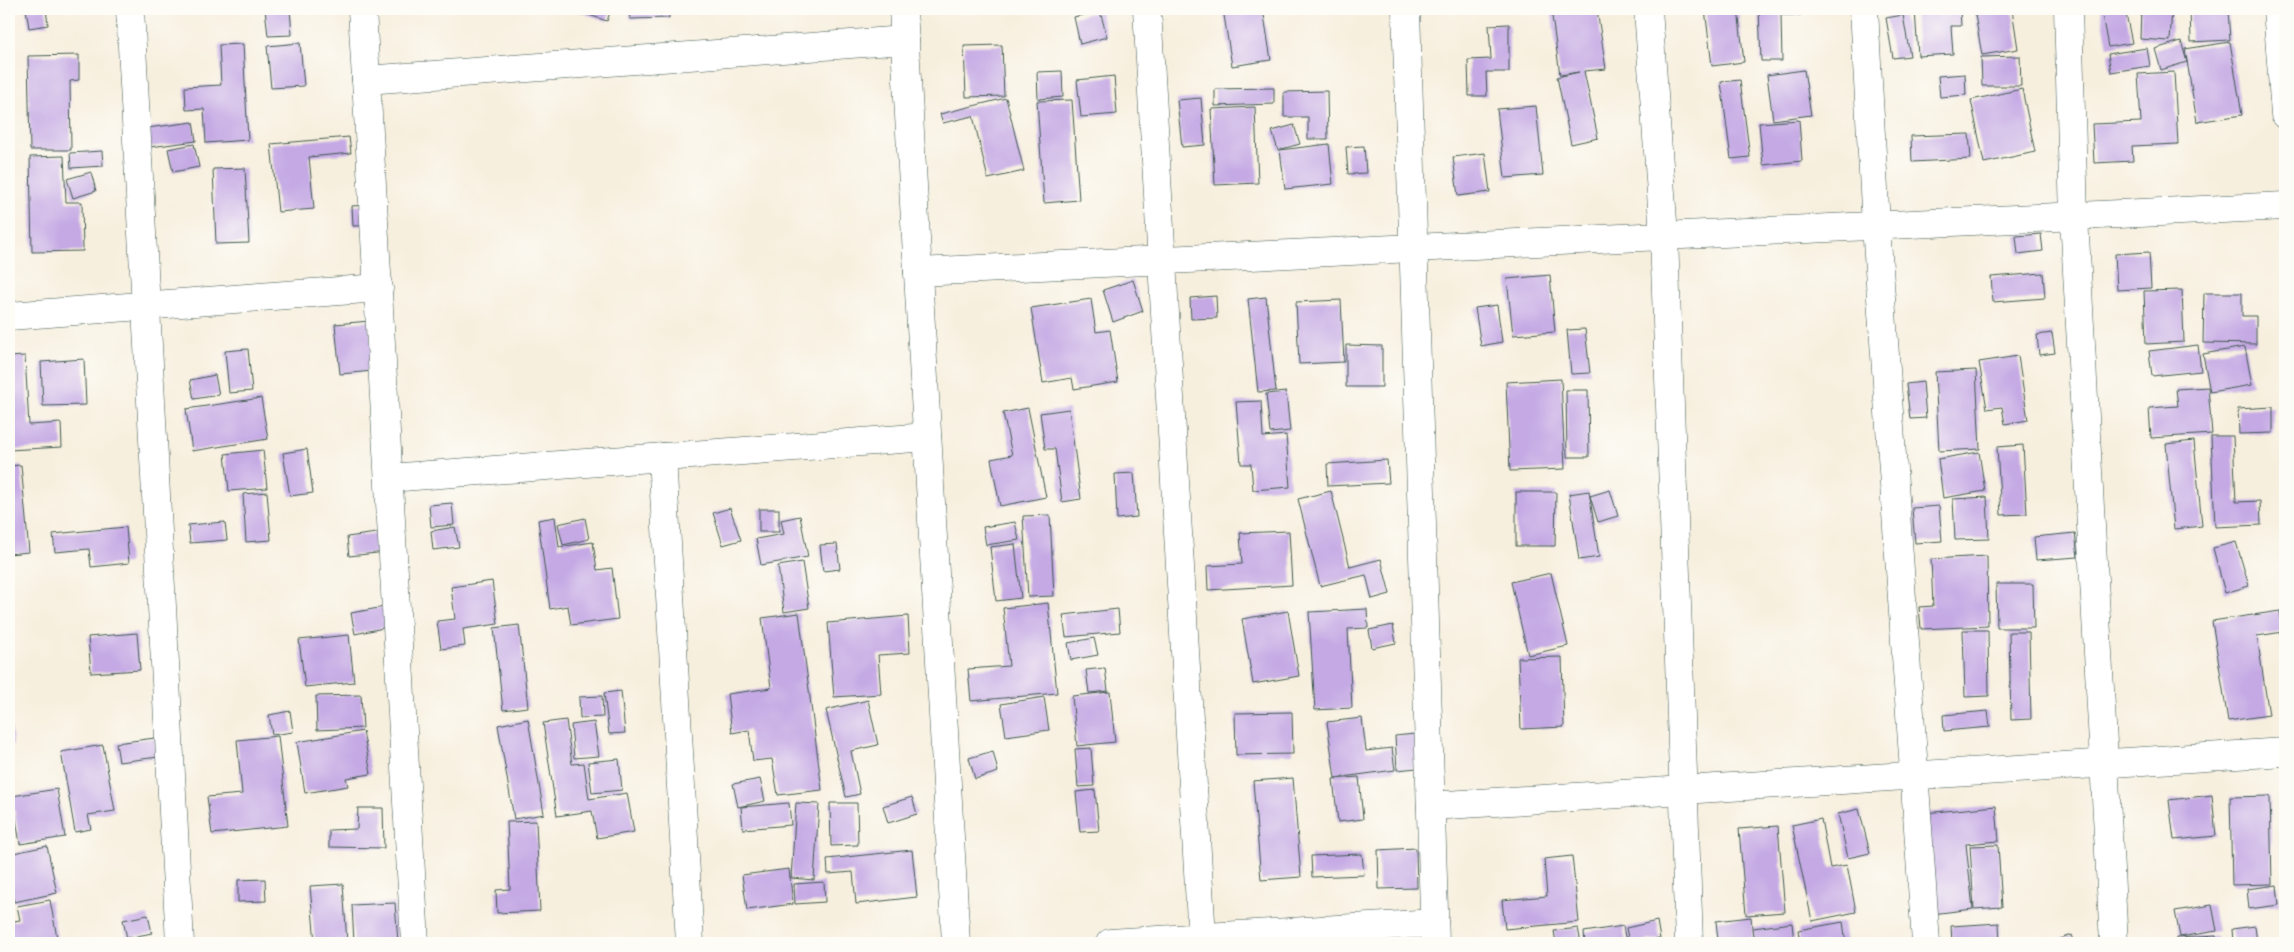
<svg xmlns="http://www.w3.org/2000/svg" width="2294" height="952" viewBox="0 0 2294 952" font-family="'Balsamiq Sans',sans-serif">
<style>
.building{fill:#c4a9e4}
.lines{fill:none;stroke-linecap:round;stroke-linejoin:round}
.street-casing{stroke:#3f584e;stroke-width:29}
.street{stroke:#fff;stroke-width:28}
</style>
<rect width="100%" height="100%" fill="#fdfcf7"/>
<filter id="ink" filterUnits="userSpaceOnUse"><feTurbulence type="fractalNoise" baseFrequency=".02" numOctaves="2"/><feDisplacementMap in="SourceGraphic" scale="10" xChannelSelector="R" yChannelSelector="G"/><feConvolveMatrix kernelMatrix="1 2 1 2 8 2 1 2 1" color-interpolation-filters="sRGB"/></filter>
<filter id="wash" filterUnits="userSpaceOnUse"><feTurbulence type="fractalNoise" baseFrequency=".0096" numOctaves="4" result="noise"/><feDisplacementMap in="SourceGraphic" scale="20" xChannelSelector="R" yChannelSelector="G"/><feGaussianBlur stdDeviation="1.12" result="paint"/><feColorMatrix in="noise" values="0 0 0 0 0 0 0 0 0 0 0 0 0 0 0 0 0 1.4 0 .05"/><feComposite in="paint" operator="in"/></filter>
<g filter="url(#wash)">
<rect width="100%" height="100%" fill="#f7efde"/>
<g id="blocks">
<g class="building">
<path d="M26,9H46L48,25L29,28Z"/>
<path d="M265,9H290L292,35L268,36Z"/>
<path d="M578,9H611L607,21L577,11Z"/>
<path d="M629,9H669V18L630,19Z"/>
<path d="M1223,9H1263L1271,60L1232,66Z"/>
<path d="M1551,9H1597L1606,69L1584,71L1598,138L1571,144L1557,77L1579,72L1560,75Z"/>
<path d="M1705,9H1738L1744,62L1712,66Z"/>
<path d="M1759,9H1801V15H1781L1782,61H1761Z"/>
<path d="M1915,9H1960L1961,26H1951L1953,54L1918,56Z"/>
<path d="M1974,9H2012L2018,49L1982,55Z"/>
<path d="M2109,9H2125L2132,43L2108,47L2101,10Z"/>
<path d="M2141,9H2172L2170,41L2140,39Z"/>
<path d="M2190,9H2228L2230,40L2191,42Z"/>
<path d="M1100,11L1107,37L1080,44L1074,17Z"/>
<path d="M1903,15L1910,56L1893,58L1886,18Z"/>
<path d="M1509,24V72H1486L1487,96H1469L1468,60L1491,59L1489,25Z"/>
<path d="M2181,41L2187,62L2161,70L2155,49Z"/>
<path d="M2230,42L2242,115L2197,122L2185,49Z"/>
<path d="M300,43L304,86L271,88L267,46Z"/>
<path d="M243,44L248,140L206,143L204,109L186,110L185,87L221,85L219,45Z"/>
<path d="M1002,45L1004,96L966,97L964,46Z"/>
<path d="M2147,48L2150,66L2111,72L2108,54Z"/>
<path d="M79,55V80L70,81L71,150H30L28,56Z"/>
<path d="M2020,56L2021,86H1982L1981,57Z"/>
<path d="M1804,70L1811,115L1773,120L1767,75Z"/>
<path d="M1062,71L1063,97L1038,99L1037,72Z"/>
<path d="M2174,72L2178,144L2132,146L2133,161L2094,163L2092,124L2141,122L2138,74Z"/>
<path d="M1965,74L1966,95L1940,97L1938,76Z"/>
<path d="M1114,76L1117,114L1081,117L1077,80Z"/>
<path d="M1740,80L1750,157L1731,159L1721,82Z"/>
<path d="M1274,88V104L1215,106V89Z"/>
<path d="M2022,89L2035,152L1984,163L1971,100Z"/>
<path d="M1327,91L1328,139H1308V117H1284V92Z"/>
<path d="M1006,98L1024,171L988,179L973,116L943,123L940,114Z"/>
<path d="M1201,98L1205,145L1182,147L1177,100Z"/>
<path d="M1072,100L1079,200L1044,203L1037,101Z"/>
<path d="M1536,106L1543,175L1505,178L1497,109Z"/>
<path d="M1255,107L1258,183L1215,185L1211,109Z"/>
<path d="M1799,120L1802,161L1763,165L1759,123Z"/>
<path d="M193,122L196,141L150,147L147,128Z"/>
<path d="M1294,125L1300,144L1278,150L1272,131Z"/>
<path d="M1969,134L1971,159L1912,162L1911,136Z"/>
<path d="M349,137L351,153L309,157L314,209L278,212L271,144Z"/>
<path d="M194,144L199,167L173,172L168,149Z"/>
<path d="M1329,144L1333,184L1285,189L1280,150Z"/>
<path d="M1364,146L1366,173L1348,174L1346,147Z"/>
<path d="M102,151L103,166L71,168L70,153Z"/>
<path d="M1485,153L1490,192L1458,196L1453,157Z"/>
<path d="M64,156L66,202H82L83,251L32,252L30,157Z"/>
<path d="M245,168L249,243L216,244L213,169Z"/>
<path d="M91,172L96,191L73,198L67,179Z"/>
<path d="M383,204L385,225L353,226L352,206Z"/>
<path d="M9,206L13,242H9Z"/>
<path d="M2041,234L2043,251L2018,254L2016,236Z"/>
<path d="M2149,252L2151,288L2117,290L2115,254Z"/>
<path d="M2043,273L2045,298L1993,302L1991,277Z"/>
<path d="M1550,275L1555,332L1513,335L1507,279Z"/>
<path d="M1133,280L1143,311L1113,322L1103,290Z"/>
<path d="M2182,290L2184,342L2146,344L2144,291Z"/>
<path d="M2204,293H2242V316H2256V344L2203,343Z"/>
<path d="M1216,296L1217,318L1191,319L1190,298Z"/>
<path d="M1266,297L1276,391L1258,392L1248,299Z"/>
<path d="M1091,299L1096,332L1110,330L1118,382L1074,389L1072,378L1043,383L1031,308Z"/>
<path d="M1341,300L1344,362L1299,364L1296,302Z"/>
<path d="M1497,305L1502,342L1481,346L1475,308Z"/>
<path d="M370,321L373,371L340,374L335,324Z"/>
<path d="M1585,329L1590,373L1571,374L1567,330Z"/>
<path d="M2052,333L2055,353L2039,355L2037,335Z"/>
<path d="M1346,345L1382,346V387H1346Z"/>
<path d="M2198,345L2201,371L2152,376L2149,351Z"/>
<path d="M2245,347L2252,385L2210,392L2203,354Z"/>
<path d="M248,349L252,391L229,393L225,351Z"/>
<path d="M25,356L29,425L61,423L62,447L9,450V357Z"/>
<path d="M2018,356L2028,420L2005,424L2002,407L1987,409L1979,362Z"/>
<path d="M84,359L86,405L43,406L41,362Z"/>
<path d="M1976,370L1980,449L1939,451L1935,372Z"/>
<path d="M215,375L219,395L194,399L190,380Z"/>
<path d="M1561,379L1565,469L1510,471L1506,382Z"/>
<path d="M1923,382L1926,418L1910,419L1906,384Z"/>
<path d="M2208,387L2212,434L2151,438L2149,408L2178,406L2176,389Z"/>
<path d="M1566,390H1588L1589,457H1567Z"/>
<path d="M1286,392L1290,431L1270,433L1266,394Z"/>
<path d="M261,398L268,439L192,451L186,409Z"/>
<path d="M1261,401L1263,437L1286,435L1290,487L1253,490L1251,464H1241L1236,402Z"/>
<path d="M2273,407V433L2239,434L2238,409Z"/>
<path d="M1028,408L1046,497L1000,506L991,459L1012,455L1003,413Z"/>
<path d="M1069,409L1081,499L1062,502L1055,449H1045L1040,413Z"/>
<path d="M2211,436H2233L2236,502L2260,501L2261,525L2215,527Z"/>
<path d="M2194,441L2202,526L2174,529L2166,444Z"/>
<path d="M2023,445L2027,514L2001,515L1997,447Z"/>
<path d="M307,449L313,493L290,496L283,453Z"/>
<path d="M263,450L267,488L229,491L225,454Z"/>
<path d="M1979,452L1985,491L1943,498L1938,459Z"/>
<path d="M1387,460L1389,483L1328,486L1327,464Z"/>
<path d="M21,465L29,552L9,554V466Z"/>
<path d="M1134,473L1137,517L1117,519L1115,474Z"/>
<path d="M1610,490L1618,516L1598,522L1590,496Z"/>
<path d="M1331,491L1350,567L1381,559L1390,594L1372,599L1366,575L1320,586L1298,499Z"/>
<path d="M1589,491L1599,557L1579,560L1569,494Z"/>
<path d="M267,492L271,540L246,542L243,494Z"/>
<path d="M1516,492H1556L1555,546H1516Z"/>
<path d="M1987,497L1989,539L1955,540L1953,499Z"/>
<path d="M452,503L454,525L431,527L429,505Z"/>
<path d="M1939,506L1942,541L1915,543L1912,508Z"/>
<path d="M730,508L741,540L723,545L713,513Z"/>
<rect x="759" y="509" width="20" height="23"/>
<path d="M1050,515L1054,596L1028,597L1023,516Z"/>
<path d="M800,516L808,557L761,565L756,539L784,534L781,520Z"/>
<path d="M555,517L559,547L593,542L597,570L612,568L618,619L571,625L568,606L550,609L538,520Z"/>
<path d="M585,518L589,539L563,545L558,524Z"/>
<path d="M225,522L227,540L190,543L188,525Z"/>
<path d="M1015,522L1019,540L986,545L983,527Z"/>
<path d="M126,527L129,563L91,567L89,549L55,552L53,534Z"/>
<path d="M455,527L459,547L433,550L431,531Z"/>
<path d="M1289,531L1292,585L1208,590L1207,566L1242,564L1240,533Z"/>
<path d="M384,532L386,552L349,556L347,537Z"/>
<path d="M2075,533L2078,557L2036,560L2034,537Z"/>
<path d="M2236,542L2249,586L2225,593L2213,548Z"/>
<path d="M837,544L840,569L823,571L820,545Z"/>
<path d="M1015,544L1021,598L996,601L990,547Z"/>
<path d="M1987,556L1988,626L1921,629L1919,607L1933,606L1931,559Z"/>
<path d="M802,562L809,608L784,612L778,566Z"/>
<path d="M1551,573L1568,646L1528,655L1511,582Z"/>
<path d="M492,581L498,624L463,629L465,646L441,649L437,621L455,619L451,587Z"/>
<path d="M1996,584H2033L2034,628H1997Z"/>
<path d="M1048,603L1057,693L971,701L968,669L1009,666L1003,608Z"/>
<path d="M384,607L388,627L355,634L351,613Z"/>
<path d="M1118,609L1120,632L1066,637L1063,615Z"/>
<path d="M1367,609L1368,628L1348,629L1352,708L1315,710L1309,612Z"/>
<path d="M1288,611L1299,676L1253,684L1242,619Z"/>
<path d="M2280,611L2283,632L2257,636L2269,715L2228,721L2212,621Z"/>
<path d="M799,613L822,790L778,795L772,759L753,761L749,730L732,733L727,694L771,688L762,618Z"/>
<path d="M908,616L910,653L878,655L881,694L834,697L828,623Z"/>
<path d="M519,625L528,707L503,710L494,628Z"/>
<path d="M1393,625L1396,643L1372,648L1369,630Z"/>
<path d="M1963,630H1988L1989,696L1965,697Z"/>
<path d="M2009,632H2029L2031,719L2011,720Z"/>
<path d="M137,633L140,670L91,673L88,637Z"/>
<path d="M349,635L354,682L305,687L299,640Z"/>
<path d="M1094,638L1098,655L1071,660L1068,643Z"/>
<path d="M1562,657L1564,727L1521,729L1518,658Z"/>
<path d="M1105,668L1108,691L1089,693L1086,670Z"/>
<path d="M621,691L625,733L609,734L604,693Z"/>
<path d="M1110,692L1115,742L1077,746L1072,696Z"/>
<path d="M361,695L363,728L317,730L316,696Z"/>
<path d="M602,696L603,717L580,718L579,697Z"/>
<path d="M1044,697L1049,730L1006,736L1001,704Z"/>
<path d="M868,700L878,745L851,751L860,794L846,797L826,710Z"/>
<path d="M290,711L293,732L272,735L269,715Z"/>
<path d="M1988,711L1990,727L1944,731L1943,715Z"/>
<path d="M1292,712L1293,754L1236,755L1235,713Z"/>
<path d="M1362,718L1366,751L1392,748L1395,770L1335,778L1327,722Z"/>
<path d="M528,719L544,814L514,819L498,725Z"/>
<path d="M566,720L572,764L584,763L589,799L627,793L634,832L597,838L592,811L557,816L543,723Z"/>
<path d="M594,722L599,756L574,758L571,725Z"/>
<path d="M9,726H11L13,745H9Z"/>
<path d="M363,731L371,774L346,778L348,786L305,793L297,742Z"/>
<path d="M1415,734L1417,768L1397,770L1395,736Z"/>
<path d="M278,736L288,826L212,834L207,797L242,794L237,740Z"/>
<path d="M155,738L158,757L119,762L116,743Z"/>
<path d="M103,745L115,811L88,815L91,829L75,832L61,752Z"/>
<path d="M1091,748L1094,786L1078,787L1075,749Z"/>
<path d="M993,751L998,772L975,779L969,758Z"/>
<path d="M619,759L622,790L592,793L588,762Z"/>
<path d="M1359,777L1363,819L1338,822L1333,779Z"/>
<path d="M1293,778L1301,877L1261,880L1253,781Z"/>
<path d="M760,779L765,801L738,807L733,784Z"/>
<path d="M57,789L65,837L20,844L12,796Z"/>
<path d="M1095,790L1099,831L1080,832L1076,792Z"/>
<path d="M2212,795L2216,836L2174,840L2169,800Z"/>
<path d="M2270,796L2272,884L2232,885L2230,797Z"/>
<path d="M912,797L917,814L888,823L883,806Z"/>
<path d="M789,803L791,825L743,829L741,807Z"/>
<path d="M796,803L819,804L814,880L791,878Z"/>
<path d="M830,803H857L858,845L831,846Z"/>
<path d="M1996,806L1999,841L1966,844L1973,909L1932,914L1925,813Z"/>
<path d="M358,808H383L384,848L329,847V830L357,829Z"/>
<path d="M1859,809L1870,853L1848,858L1838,814Z"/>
<path d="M1821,819L1830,868L1847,865L1856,912L1812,921L1792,825Z"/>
<path d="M536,821L540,911L497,913L496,890L510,889L507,822Z"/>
<path d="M1778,826L1785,912L1746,915L1739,829Z"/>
<path d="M1998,845L2002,907L1974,909L1970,846Z"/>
<path d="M47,846L57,893L14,902L9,880V854Z"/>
<path d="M1416,848L1417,888L1379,889L1378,850Z"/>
<path d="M912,850L917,897L856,904L853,872L828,874L827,859Z"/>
<path d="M1362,854L1364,875L1312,877L1311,856Z"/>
<path d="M1572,856L1579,922L1505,929L1502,900L1547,896L1544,859Z"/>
<path d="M789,869L793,904L747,910L742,875Z"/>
<path d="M265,879L266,901L238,902V880Z"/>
<path d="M824,882L825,902L795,904L794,884Z"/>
<path d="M343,884L347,943H315L310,886Z"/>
<path d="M2277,885L2279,905L2249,909L2247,889Z"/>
<path d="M50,900L58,943H9V922L20,920L17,906Z"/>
<path d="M395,903L398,943H354L352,905Z"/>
<path d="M2212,905L2217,931L2180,937L2175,911Z"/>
<path d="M148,915L152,933L127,938L123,920Z"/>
<path d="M1751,917L1753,938L1718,941L1716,921Z"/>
<path d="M1657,921L1660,939L1629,943L1626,928Z"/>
<path d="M1843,922L1846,943H1800L1798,930Z"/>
<path d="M1792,923L1794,943H1755L1753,928Z"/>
<path d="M1999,923L2000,943H1952L1951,926Z"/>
<path d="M1623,926L1626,943H1585L1584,932Z"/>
<path d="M2255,926L2257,943H2233L2232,929Z"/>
<path d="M1578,928L1581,943H1556L1554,931Z"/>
<path d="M2072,935L2075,943H2052V942Z"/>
<path d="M2216,936L2217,943H2177V938Z"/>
</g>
</g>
</g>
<g filter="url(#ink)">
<use href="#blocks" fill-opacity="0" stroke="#3f584e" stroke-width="1"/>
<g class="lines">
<defs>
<g id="street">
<path d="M130,9L180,943"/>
<path d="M362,9L415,943"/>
<path d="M903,9L956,943"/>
<path d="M1147,9L1202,938"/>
<path d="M1406,9L1435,943"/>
<path d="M1648,9L1664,236L1689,943"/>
<path d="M1864,9L1876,226L1926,943"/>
<path d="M2068,9L2074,217L2114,943"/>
<path d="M2277,9L2285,115"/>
<path d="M366,80L905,40"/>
<path d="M918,272L2285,206"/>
<path d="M9,316L379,288"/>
<path d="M662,457L690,943"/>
<path d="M389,478L927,437"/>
<path d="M1431,806L2285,752"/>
<path d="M1110,943L1434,923"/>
</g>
</defs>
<use href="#street" class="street-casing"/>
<use href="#street" class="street"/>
</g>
</g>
<rect width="2294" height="952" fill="none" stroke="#fdfcf7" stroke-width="30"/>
</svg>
